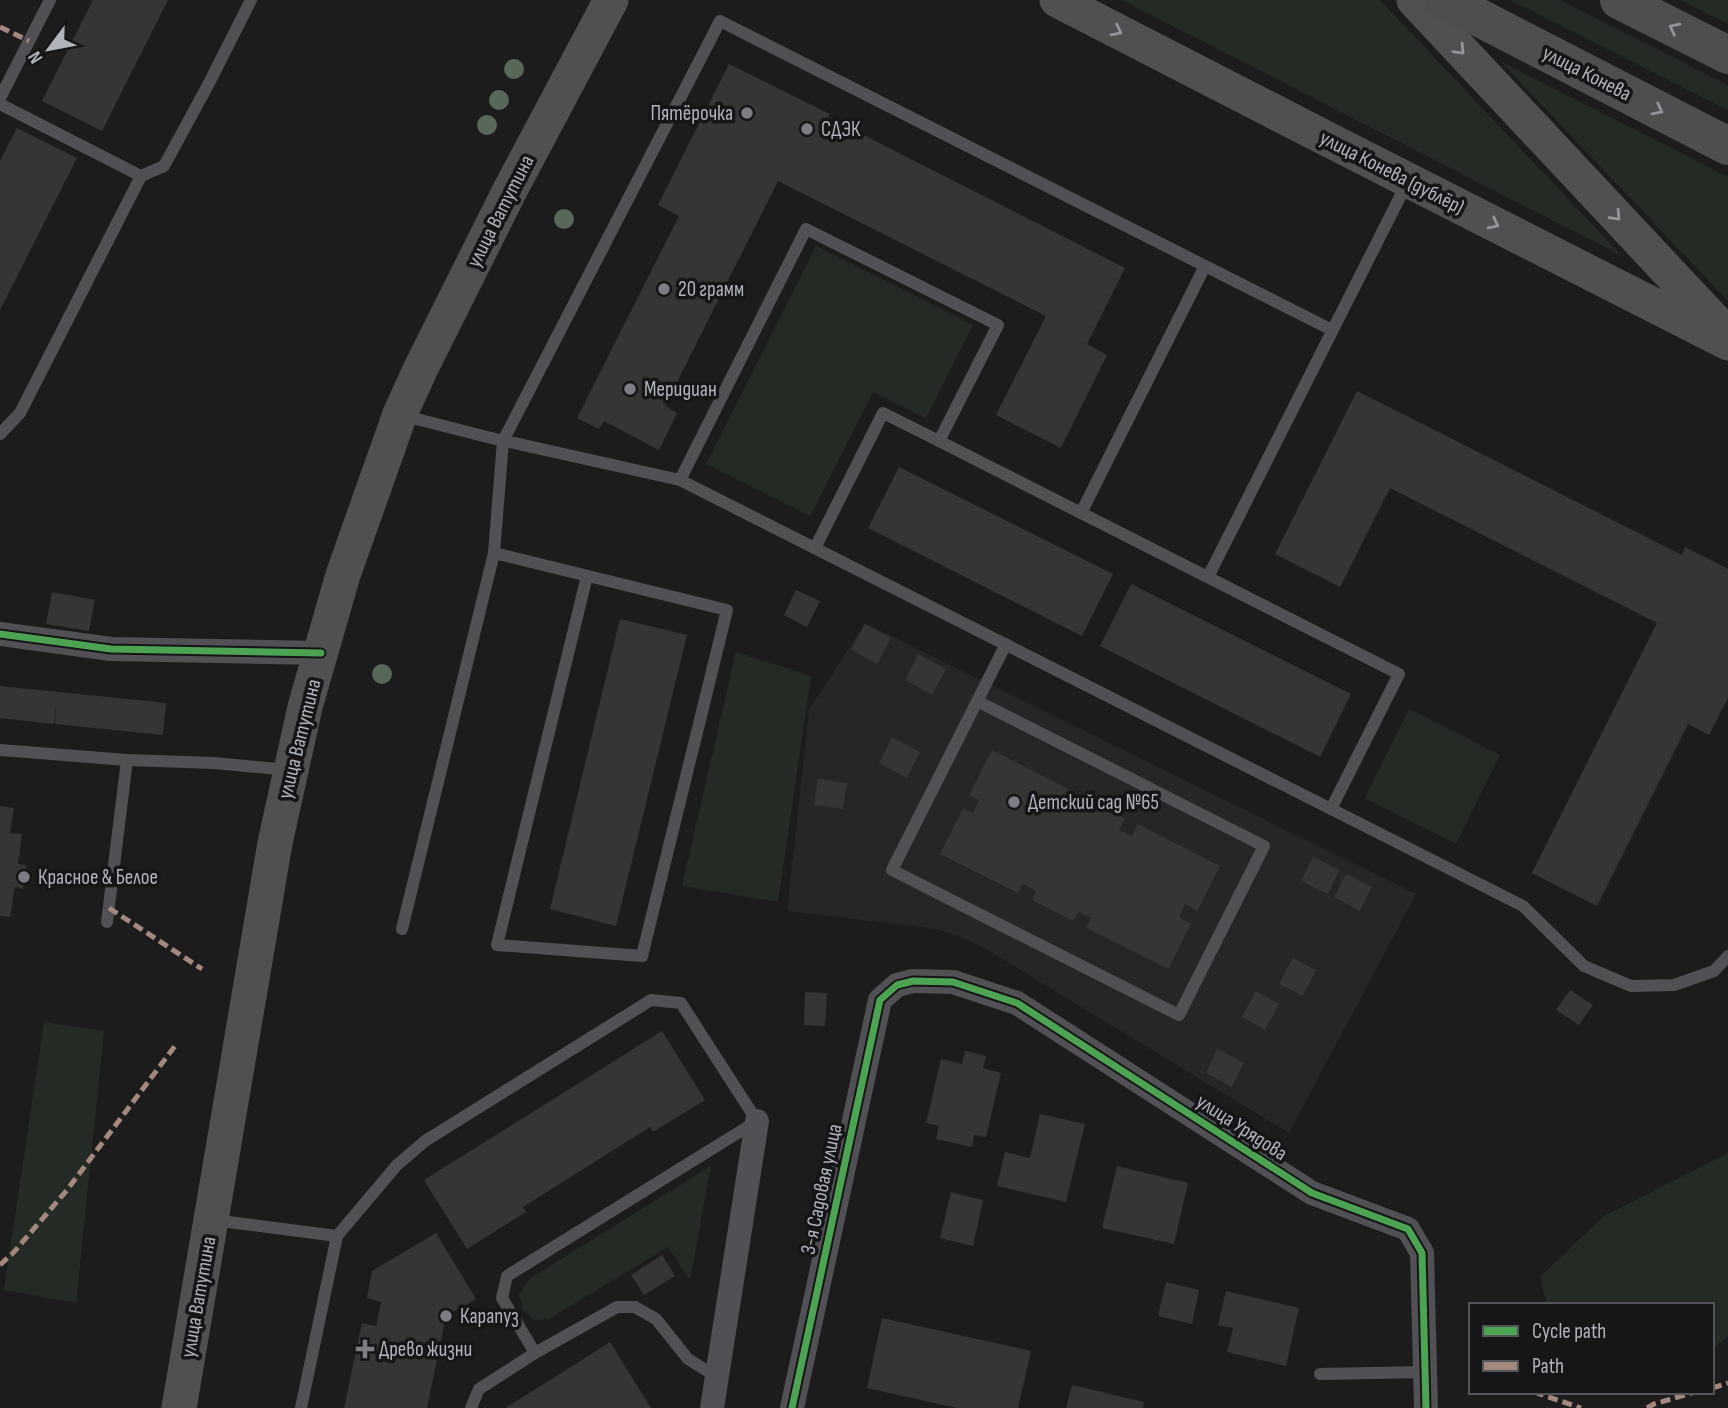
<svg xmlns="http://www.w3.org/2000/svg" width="1728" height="1408" viewBox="0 0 1728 1408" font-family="'Sofia Sans Condensed',sans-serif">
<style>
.built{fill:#262628}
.green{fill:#242b25}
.building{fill:#353536}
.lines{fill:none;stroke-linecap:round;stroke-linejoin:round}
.service{stroke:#515155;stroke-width:12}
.minor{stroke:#515155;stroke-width:24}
.secondary{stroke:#4f5052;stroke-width:35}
.primary{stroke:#4e4e51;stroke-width:38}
.quiet{stroke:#a5887d;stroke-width:5;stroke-dasharray:10 5;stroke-linecap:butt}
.cycleway-casing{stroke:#161618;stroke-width:11}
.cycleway{stroke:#4ca352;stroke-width:7}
.tree{fill:#576758}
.oneway{stroke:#92959b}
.oneway2{stroke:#92959c}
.poi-dot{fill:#7c7e83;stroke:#161618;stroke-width:2.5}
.labels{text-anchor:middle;stroke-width:7;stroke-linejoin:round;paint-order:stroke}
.street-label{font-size:21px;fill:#afb3bb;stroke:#161618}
.poi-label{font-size:21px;fill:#afb3bb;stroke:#161618;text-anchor:start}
</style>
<rect width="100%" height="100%" fill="#1c1c1c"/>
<path class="built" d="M865,623L1416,894L1289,1133L984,948L963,938L937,929L787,911L809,710Z"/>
<g class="green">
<path d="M1122,0H1380L1622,256Z"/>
<path d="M1510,0H1559L1728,85V110Z"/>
<path d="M1681,0H1728V24Z"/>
<path d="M1500,61L1728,177V301Z"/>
<path d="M816,246L973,325L926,418L873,392L810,516L706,464Z"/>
<path d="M736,652L811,676L778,902L682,886Z"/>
<path d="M1409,709L1500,755L1456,844L1365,798Z"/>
<path d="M44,1022L104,1031L76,1303L4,1290Z"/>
<path d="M1728,1153V1336L1712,1349V1305H1547L1540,1277L1604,1216Z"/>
<path d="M711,1166L690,1280L668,1247L549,1319L534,1320L523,1310L519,1295L529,1279Z"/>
</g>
<g class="building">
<path d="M93,0H168L102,131L42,101Z"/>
<path d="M729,64L830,114L828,117L1125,268L1087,344L1107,355L1061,448L996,415L1046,316L778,181L665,406L677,413L659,450L604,421L599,429L577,418L679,216L658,205Z"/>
<path d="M17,128L77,158L0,310V161Z"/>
<path d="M1357,391L1682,555L1685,547L1728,569V698L1709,735L1688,724L1597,906L1532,873L1657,623L1390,488L1340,587L1275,554Z"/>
<path d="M899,467L1113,574L1082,636L868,528Z"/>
<path d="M1131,584L1351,694L1320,757L1100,646Z"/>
<path d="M796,590L820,601L807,627L784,615Z"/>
<path d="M52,592L95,600L89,631L46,624Z"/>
<path d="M620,619L687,635L616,926L550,909Z"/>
<path d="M865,624L891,638L877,664L851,650Z"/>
<path d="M918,654L946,669L932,695L905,680Z"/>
<path d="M0,686L166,703L163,735L55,724L56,703L54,724L0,718Z"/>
<path d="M892,737L920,752L907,778L879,763Z"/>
<path d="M992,750L1070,790L1064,802L1078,809L1084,797L1125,818L1119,830L1132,836L1138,824L1220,866L1197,911L1185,904L1179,917L1191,924L1168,969L1086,928L1091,918L1078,912L1073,921L1032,900L1036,891L1023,884L1018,893L940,854L963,808L973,813L979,800L969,795Z"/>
<path d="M818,779L847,783L843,809L814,805Z"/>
<path d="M0,806L14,808L10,833L22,834L18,864L26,865L23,889L15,887L10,917L0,916Z"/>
<path d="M1313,857L1339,870L1328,894L1301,881Z"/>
<path d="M1346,874L1372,887L1360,911L1334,897Z"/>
<path d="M1293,958L1316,970L1303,996L1279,984Z"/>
<path d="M1570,990L1593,1005L1579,1025L1556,1010Z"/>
<path d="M1256,991L1279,1004L1265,1030L1242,1017Z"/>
<path d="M805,992L827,993L825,1026L804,1025Z"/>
<path d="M662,1031L705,1100L653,1132L650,1127L523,1207L526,1212L467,1249L424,1180Z"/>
<path d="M1217,1049L1244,1063L1232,1087L1206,1073Z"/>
<path d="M965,1051L986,1056L983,1068L1001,1073L986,1137L974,1135L972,1147L936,1139L939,1126L926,1123L941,1059L962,1064Z"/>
<path d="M1040,1114L1085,1124L1066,1202L997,1186L1005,1152L1030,1158Z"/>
<path d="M1117,1166L1188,1183L1174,1244L1102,1228Z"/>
<path d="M951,1192L983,1200L973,1246L940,1238Z"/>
<path d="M436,1233L476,1299L446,1316L427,1408H344L362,1323L376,1326L381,1302L367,1298L372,1271Z"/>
<path d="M662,1255L675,1276L644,1295L631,1275Z"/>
<path d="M1166,1282L1199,1290L1192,1324L1158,1316Z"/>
<path d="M1226,1291L1299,1308L1286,1366L1227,1352L1233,1328L1218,1325Z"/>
<path d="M882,1318L1031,1351L1018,1408H957L867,1388Z"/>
<path d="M610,1342L651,1408H505L555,1377Z"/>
<path d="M1072,1385L1144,1402L1143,1408H1066Z"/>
</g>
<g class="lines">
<g class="service">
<path d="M0,98L50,0"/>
<path d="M0,104L141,176L20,413L0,434"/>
<path d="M141,176L164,166L208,85L251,0"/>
<path d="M401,415L487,437L680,480L1523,906L1584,966L1631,986L1674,985L1714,971L1728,956"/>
<path d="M939,441L1399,674L1331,809"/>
<path d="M680,480L806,229L998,325L939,441L883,413L815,548"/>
<path d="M1081,513L1205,266"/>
<path d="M494,553L727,610L642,956L497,945L587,576"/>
<path d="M1208,577L1408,181"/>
<path d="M977,701L1264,846L1179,1015L892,870L1006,644"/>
<path d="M0,750L127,760L214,763L289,770"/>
<path d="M107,922L127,760"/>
<path d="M402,929L494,553L503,441L720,21L1332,330"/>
<path d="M213,1220L337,1236L397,1165L425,1141L651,1000L681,1003L757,1121L507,1276L502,1298L535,1353"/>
<path d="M1320,1374L1425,1372"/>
<path d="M301,1408L337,1236"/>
<path d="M471,1408L479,1389L535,1353L617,1307H635L656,1319L688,1359L717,1377"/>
</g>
<g class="minor">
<path d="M0,634L111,649L321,653"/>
<path d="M712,1408L757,1121"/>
<path d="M792,1408L880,1000L897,985L913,981L953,982L1017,1003L1312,1193L1408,1229L1422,1253L1426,1408"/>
</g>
<g class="secondary">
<path d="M1057,0L1337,144L1728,343"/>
<path d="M1414,0L1725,332"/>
<path d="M179,1408L275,843L305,707L343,575L400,414L420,370L509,192L611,0"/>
</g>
<g class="primary">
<path d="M1445,0L1728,146"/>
<path d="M1619,0L1728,55"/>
</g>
<g class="quiet">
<path d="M0,27L29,41"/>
<path d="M109,908L202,969"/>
<path d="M0,1265L14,1252L67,1190L175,1046"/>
<path d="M1712,1388L1728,1383"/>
<path d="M1534,1392L1581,1408"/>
<path d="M1647,1408L1654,1404L1695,1392"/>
</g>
<defs>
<g id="cycleway">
<path d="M0,634L111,649L321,653"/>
<path d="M792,1408L880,1000L897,985L913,981L953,982L1017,1003L1312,1193L1408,1229L1422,1253L1426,1408"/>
</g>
</defs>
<use href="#cycleway" class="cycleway-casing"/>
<use href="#cycleway" class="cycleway"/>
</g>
<g class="tree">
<circle cx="514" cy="69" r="10"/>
<circle cx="499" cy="100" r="10"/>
<circle cx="487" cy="125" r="10"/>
<circle cx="564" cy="219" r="10"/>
<circle cx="382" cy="674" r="10"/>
</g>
<defs><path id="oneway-chevron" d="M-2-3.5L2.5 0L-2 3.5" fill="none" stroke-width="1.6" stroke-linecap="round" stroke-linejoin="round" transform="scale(1.75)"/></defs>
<g class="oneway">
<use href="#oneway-chevron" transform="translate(1674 28) rotate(-153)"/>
<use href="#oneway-chevron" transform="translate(1658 110) rotate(27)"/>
</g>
<g class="oneway2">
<use href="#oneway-chevron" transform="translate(1117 31) rotate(27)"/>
<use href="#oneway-chevron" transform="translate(1460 50) rotate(47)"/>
<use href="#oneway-chevron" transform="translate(1616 216) rotate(47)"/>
<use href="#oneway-chevron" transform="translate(1494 224) rotate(27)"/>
</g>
<g class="poi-dot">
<circle cx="747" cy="113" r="7"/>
<circle cx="807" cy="129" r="7"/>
<circle cx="664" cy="289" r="7"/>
<circle cx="630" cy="389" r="7"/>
<circle cx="1014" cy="802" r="7"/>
<circle cx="24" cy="877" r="7"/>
<circle cx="446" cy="1316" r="7"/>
<path d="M361.5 1338.5h7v7h7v7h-7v7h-7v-7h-7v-7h7z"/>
</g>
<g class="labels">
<g class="street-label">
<text transform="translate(1587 73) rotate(27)" y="7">улица Конева</text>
<text transform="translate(1392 172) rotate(27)" y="7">улица Конева (дублёр)</text>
<text transform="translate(500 211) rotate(-63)" y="7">улица Ватутина</text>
<text transform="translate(299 739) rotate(-76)" y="7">улица Ватутина</text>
<text transform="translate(1242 1127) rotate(33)" y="7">улица Урядова</text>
<text transform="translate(821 1189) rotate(-78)" y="7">3-я Садовая улица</text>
<text transform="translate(198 1297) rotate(-80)" y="7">улица Ватутина</text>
</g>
<g class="poi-label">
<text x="733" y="120" text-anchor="end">Пятёрочка</text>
<text x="821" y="136">СДЭК</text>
<text x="678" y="296">20 грамм</text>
<text x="644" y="396">Меридиан</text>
<text x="1028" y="809">Детский сад №65</text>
<text x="38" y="884">Красное &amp; Белое</text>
<text x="460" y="1323">Карапуз</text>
<text x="379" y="1356">Древо жизни</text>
</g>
</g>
<rect x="1469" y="1303" width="245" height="91" fill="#161618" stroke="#535559" stroke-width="2"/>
<rect x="1483" y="1326" width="35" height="10" fill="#4ca352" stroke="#535559" stroke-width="2"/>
<text x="1532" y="1338" font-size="21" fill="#afb3bb">Cycle path</text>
<rect x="1483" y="1361" width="35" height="10" fill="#a5887d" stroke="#535559" stroke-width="2"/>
<text x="1532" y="1373" font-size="21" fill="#afb3bb">Path</text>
<g transform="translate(49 49) rotate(238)" stroke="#161618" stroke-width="5" paint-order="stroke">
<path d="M0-5L12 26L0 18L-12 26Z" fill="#afb3bb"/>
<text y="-10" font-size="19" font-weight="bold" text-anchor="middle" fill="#afb3bb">N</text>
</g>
</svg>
